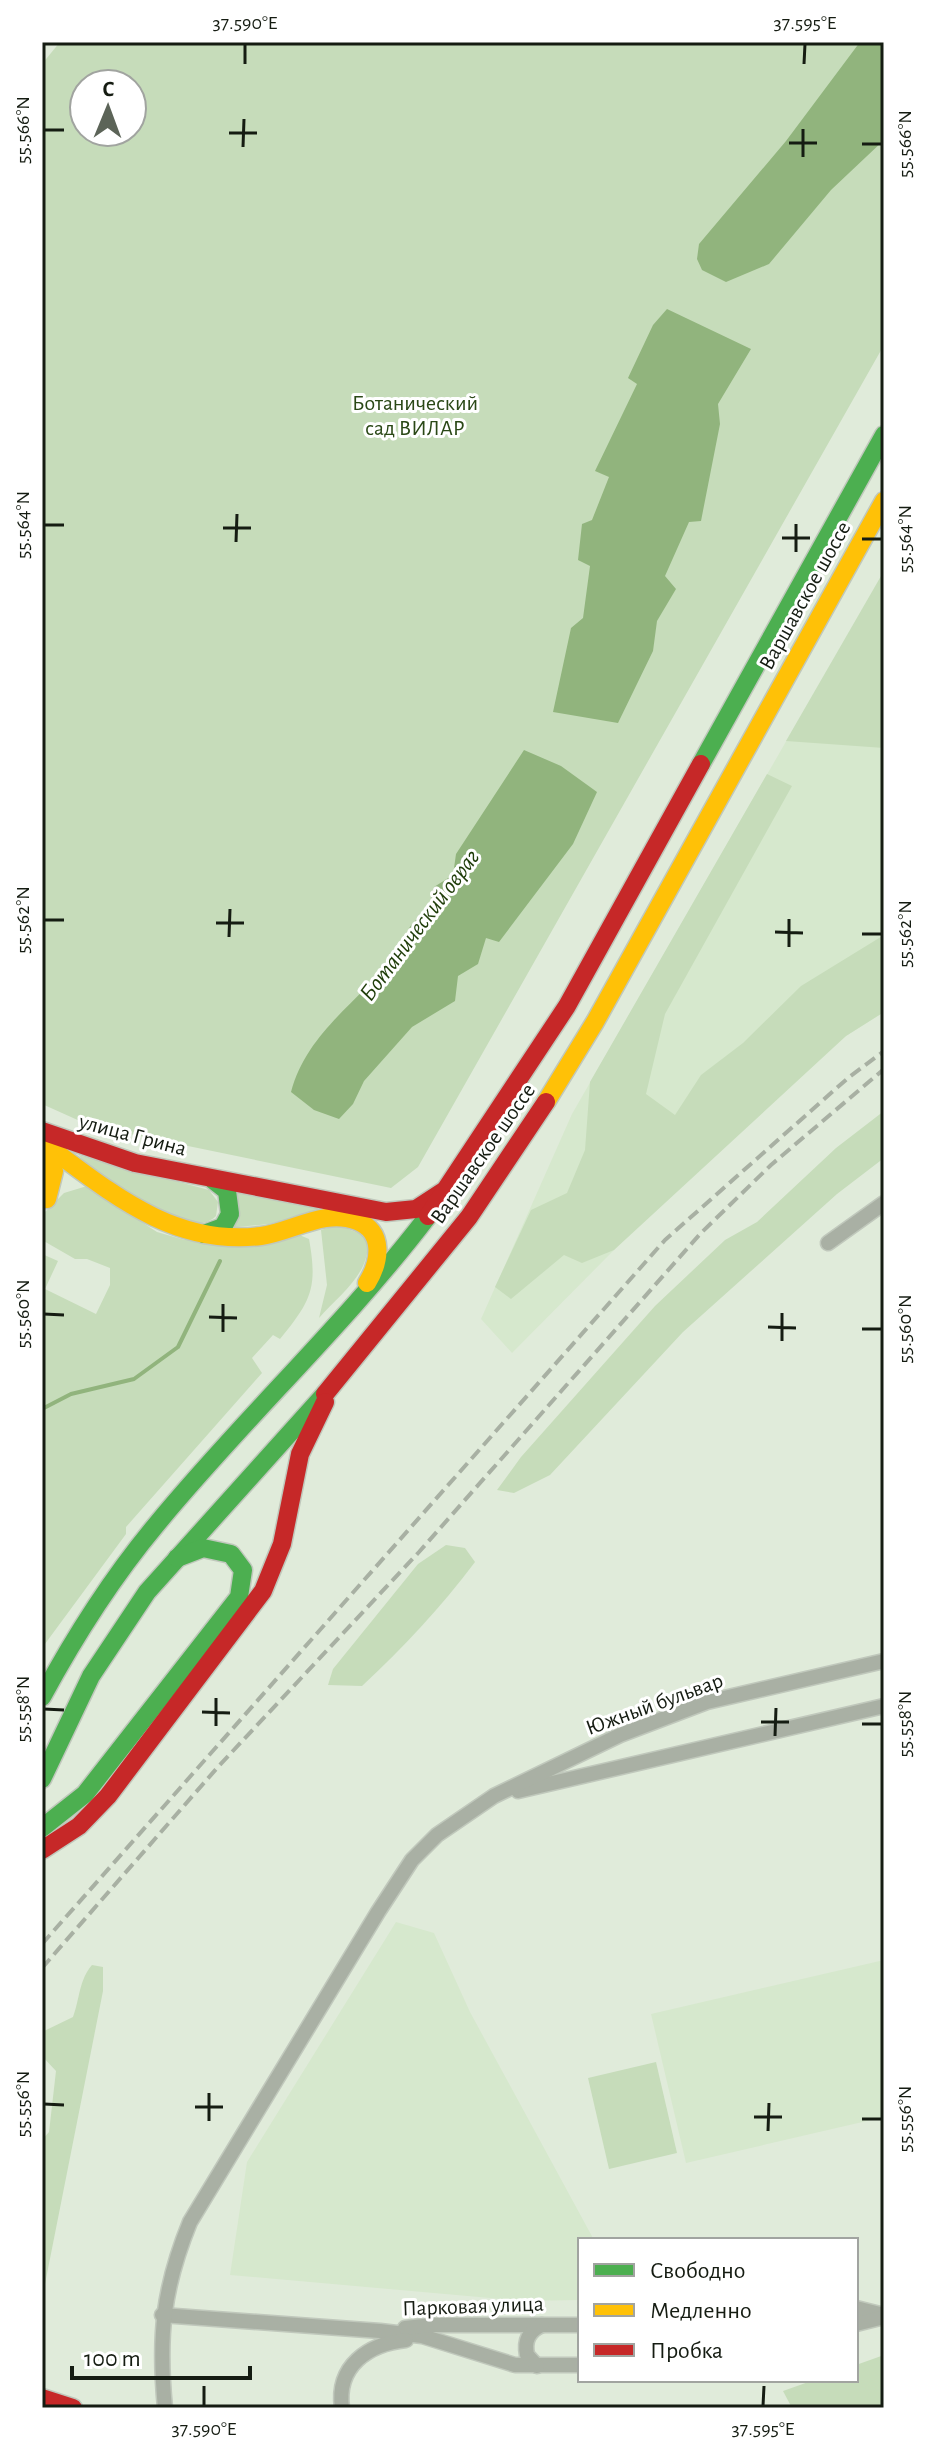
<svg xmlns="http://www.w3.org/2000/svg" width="926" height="2450" viewBox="0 0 926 2450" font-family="'Alegreya Sans',sans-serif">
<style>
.built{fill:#d6e8cd}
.green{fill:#c6dcba;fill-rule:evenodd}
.water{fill:#91b47d}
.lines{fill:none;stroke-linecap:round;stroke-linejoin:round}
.stream{stroke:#91b47d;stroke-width:4}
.street-casing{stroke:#c0c8bc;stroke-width:17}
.fast-casing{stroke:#c0c8bc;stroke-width:21}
.slow-casing{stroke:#c0c8bc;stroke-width:21}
.jam-casing{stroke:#c0c8bc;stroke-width:21}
.street{stroke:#a9b0a4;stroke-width:14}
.fast{stroke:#4caf50;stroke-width:18}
.slow{stroke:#ffc107;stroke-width:18}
.jam{stroke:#c62828;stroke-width:18}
.rail{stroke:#a8b0a3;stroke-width:4;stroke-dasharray:12 6;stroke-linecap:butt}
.ticks{fill:none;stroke:#151c12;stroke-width:3}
.labels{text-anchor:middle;stroke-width:6;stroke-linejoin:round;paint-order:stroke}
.park-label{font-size:22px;fill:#2a4816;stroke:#fff}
.street-label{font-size:22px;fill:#151c12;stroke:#fff}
.water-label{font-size:24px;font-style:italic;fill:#1f3d09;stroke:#fff}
.neatline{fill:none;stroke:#151c12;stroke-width:3}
.ticks-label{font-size:20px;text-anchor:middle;fill:#151c12}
</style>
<rect width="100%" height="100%" fill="#e0ebda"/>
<g class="built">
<path d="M884,571V1012L846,1036L700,1153L614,1250L512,1353L481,1319L572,1114Z"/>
<path d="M396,1922L434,1933L470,2012L594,2240H580V2300L525,2301L230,2275L247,2162Z"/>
<path d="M884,1960V2117L686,2163L651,2014Z"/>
</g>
<g class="green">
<path d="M60,42H884V345L418,1167L391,1188L91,1126L42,1104V64ZM84,84H132V132H84Z"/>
<path d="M884,571V748L786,741Z"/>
<path d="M767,774L792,786L665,1014L646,1094L675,1115L701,1075L743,1043L801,986L884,935V1012L846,1036L614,1250L582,1263L564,1255L511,1299L495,1287L531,1210L567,1193L585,1150L590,1082Z"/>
<path d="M884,1111V1158L837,1194L683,1332L550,1475L514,1493L497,1490L521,1457L655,1306L725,1240L757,1222L836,1148Z"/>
<path d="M78,1155L209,1190L218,1202L216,1216C185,1247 101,1177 78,1155Z"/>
<path d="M87,1186L157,1232L185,1240L297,1234L309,1239C318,1288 311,1301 280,1339L273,1335L252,1358L262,1373L126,1527V1534L42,1648V1254L58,1261L45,1289L96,1314L110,1285V1268L87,1259H75L42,1240V1215L64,1193Z"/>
<path d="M232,1191L329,1208L269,1224L226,1228Z"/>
<path d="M338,1225L366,1236C375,1270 340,1294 319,1318L327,1285L321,1230Z"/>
<path d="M446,1545L465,1548L475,1562C441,1607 404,1647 362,1686L328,1685L333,1669L418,1564Z"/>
<path d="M92,1965L103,1967V1991L42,2299V2140L49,2132L56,2071L42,2056V2032L73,2017C80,1998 79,1980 92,1965Z"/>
<path d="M656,2062L677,2153L609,2169L588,2078Z"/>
<path d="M884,2355V2408H792L783,2391L814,2380H856V2365Z"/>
</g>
<g class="water">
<path d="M860,42H884V140L831,190L769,264L726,282L702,270L697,259L699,244L786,141Z"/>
<path d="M667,309L751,349L718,404L720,424L701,521L689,522L665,576L676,589L657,621L653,651L618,723L553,712L571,628L583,618L590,566L578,560L582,524L592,520L609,477L595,471L637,384L628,378L653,325Z"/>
<path d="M524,750L561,766L597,792L573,844L499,942L486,938L478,964L458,976L455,1001L412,1027L364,1081L353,1104L339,1119L314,1110L291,1092C307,1033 356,1004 392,959C409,938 401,927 428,912L434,887L453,875L456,854Z"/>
</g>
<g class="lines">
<path class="stream" d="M42,1409L71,1394L134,1379L178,1347L220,1261"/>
<defs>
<g id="street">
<path d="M828,1243L884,1203"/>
<path d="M518,1791L884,1706"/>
<path d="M856,2308L884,2315"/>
<path d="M162,2315L380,2331L422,2336L515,2365H580"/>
<path d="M856,2324L884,2317"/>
<path d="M405,2328L432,2325H580"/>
<path d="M537,2366L527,2355C524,2340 529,2331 542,2325"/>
<path d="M165,2408C158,2337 163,2288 190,2222L378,1912L412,1860L437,1835L494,1796L620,1735L707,1702L884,1661"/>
<path d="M342,2408C336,2366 368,2344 406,2340"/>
</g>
<g id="fast">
<path d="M701,764L884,435"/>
<path d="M204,1234L223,1227L230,1214L227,1191L213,1180"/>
<path d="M42,1697C75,1636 111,1579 156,1525C243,1419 345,1325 428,1216"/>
<path d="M42,1779L91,1676L147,1592L325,1394"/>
<path d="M42,1828L85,1794L239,1597L243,1570L231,1554L203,1548L177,1558"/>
</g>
<g id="slow">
<path d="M546,1102L595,1022L884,501"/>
<path d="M42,1142C109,1191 172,1247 261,1236C292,1232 325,1208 357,1221C385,1232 380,1262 367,1283"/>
<path d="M45,1145L54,1171L47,1199"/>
</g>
<g id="jam">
<path d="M42,1131L135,1163L386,1212L416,1209L442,1192"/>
<path d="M428,1216L567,1006L701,764"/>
<path d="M325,1394L469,1217L546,1102"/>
<path d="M42,1850L79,1826L108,1796L263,1591L282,1544L300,1454L325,1402"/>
<path d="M42,2398L73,2408"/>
</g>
</defs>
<use href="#street" class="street-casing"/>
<use href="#fast" class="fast-casing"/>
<use href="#slow" class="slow-casing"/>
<use href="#jam" class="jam-casing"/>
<use href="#street" class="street"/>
<use href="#fast" class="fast"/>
<use href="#slow" class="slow"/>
<use href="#jam" class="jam"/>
<g class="rail">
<path d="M42,1944L665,1240L848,1078L884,1051"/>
<path d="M42,1968L217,1768L419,1552L701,1233L771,1165L884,1069"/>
</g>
</g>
<path class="ticks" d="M245,64V44M804,64L805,44M44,130H64M229,133H257M789,143H817M862,144H882M243,147L244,119M803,157V129M44,525H64M223,528H251M782,538H810M862,539H882M236,542L237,514M796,552V524M44,920H64M216,923H244M775,932L803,933M862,934H882M229,937L230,909M789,947V919M44,1314L64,1315M209,1317L237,1318M768,1327L796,1328M862,1329H882M223,1332V1304M782,1341V1313M44,1709L64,1710M202,1712L230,1713M761,1722H789M862,1724H882M216,1726V1698M775,1736L776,1708M44,2104L64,2105M195,2107H223M754,2117H782M862,2119H882M209,2121V2093M768,2131L769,2103M204,2406V2386M763,2406L764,2386"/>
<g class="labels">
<g class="park-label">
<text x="415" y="410">Ботанический<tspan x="415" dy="25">сад ВИЛАР</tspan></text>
</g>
<g class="street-label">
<text transform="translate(804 595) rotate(-61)" y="8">Варшавское шоссе</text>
<text transform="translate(133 1134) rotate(15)" y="8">улица Грина</text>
<text transform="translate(482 1153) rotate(-55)" y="8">Варшавское шоссе</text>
<text transform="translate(654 1703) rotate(-20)" y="8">Южный бульвар</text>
<text transform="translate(473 2305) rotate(-2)" y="8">Парковая улица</text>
</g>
<g class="water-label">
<text transform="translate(419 925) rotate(-53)" y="8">Ботанический овраг</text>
</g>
</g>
<rect width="926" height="2450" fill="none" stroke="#ffffff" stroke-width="88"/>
<rect x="578" y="2238" width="280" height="144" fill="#ffffff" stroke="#a1a4a0" stroke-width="2"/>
<rect x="594" y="2264" width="40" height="12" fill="#4caf50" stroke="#a1a4a0" stroke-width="2"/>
<text x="650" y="2278" font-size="24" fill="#151c12">Свободно</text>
<rect x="594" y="2304" width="40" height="12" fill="#ffc107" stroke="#a1a4a0" stroke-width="2"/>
<text x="650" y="2318" font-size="24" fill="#151c12">Медленно</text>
<rect x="594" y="2344" width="40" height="12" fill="#c62828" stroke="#a1a4a0" stroke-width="2"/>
<text x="650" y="2358" font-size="24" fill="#151c12">Пробка</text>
<g transform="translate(108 108) rotate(1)"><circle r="38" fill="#ffffff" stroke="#a1a4a0" stroke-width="2"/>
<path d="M0-6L14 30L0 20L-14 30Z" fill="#5c6458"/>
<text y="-12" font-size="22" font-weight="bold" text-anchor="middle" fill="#151c12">С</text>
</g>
<path d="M72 2366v12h178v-12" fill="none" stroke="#151c12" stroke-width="4"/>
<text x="84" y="2366" font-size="24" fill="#151c12" stroke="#ffffff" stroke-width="6" paint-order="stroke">100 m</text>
<rect x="44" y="44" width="838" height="2362" class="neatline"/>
<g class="ticks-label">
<text x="245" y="29">37.590°E</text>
<text x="805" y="29">37.595°E</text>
<text transform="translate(22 130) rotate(-90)" y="7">55.566°N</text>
<text transform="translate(904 144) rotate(-90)" y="7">55.566°N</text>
<text transform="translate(22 525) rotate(-90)" y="7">55.564°N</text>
<text transform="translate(904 539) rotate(-90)" y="7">55.564°N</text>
<text transform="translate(22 920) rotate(-90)" y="7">55.562°N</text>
<text transform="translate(904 934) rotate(-90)" y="7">55.562°N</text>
<text transform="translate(22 1314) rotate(-90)" y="7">55.560°N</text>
<text transform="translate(904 1329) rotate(-90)" y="7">55.560°N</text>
<text transform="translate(22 1709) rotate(-90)" y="7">55.558°N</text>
<text transform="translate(904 1724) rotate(-90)" y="7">55.558°N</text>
<text transform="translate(22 2104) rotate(-90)" y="7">55.556°N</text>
<text transform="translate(904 2119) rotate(-90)" y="7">55.556°N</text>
<text x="204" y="2435">37.590°E</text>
<text x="763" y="2435">37.595°E</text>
</g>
</svg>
